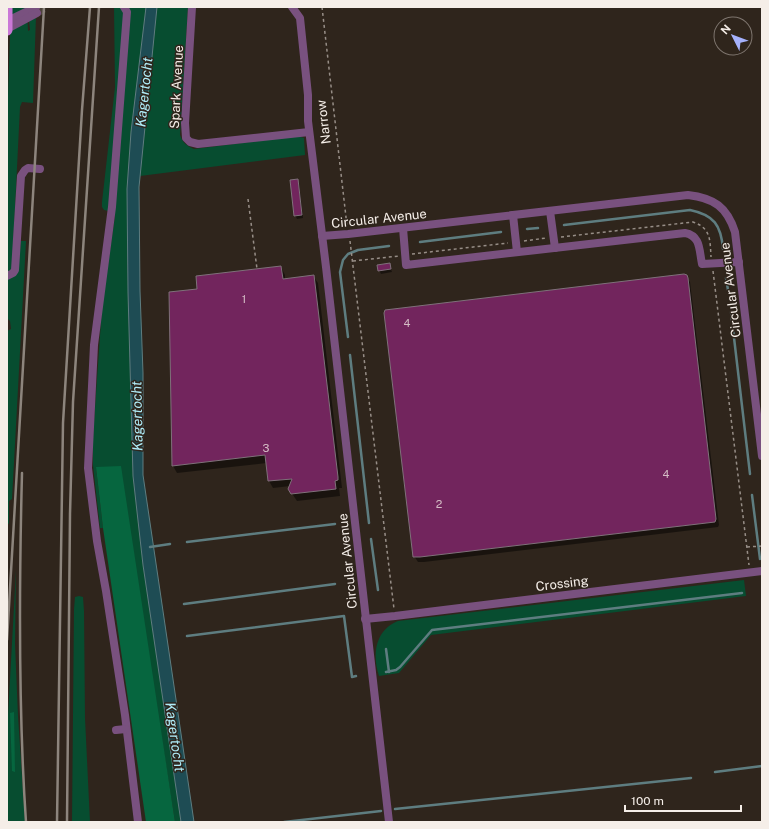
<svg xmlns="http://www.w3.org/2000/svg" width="769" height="829" viewBox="0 0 769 829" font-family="'Public Sans',sans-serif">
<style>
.green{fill:#074d30}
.forest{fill:#06663f}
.water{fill:#1e4c54;stroke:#5e7d80}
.shadow{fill:#0007}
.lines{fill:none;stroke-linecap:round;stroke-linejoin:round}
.stream{stroke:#5e7d80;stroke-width:2.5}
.building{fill:#72255d;stroke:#7f717a}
.minor-tunnel{stroke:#4d433b;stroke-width:8;stroke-dasharray:8 4;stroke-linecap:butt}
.path{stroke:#978e87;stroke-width:1.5;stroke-dasharray:3 3;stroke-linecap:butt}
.minor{stroke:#79517f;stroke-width:8}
.rail{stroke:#8d857d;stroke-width:2.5}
.major-bridge{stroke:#ca78d7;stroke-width:11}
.labels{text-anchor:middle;stroke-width:3;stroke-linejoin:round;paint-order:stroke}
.number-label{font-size:11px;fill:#d4bcc5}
.street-label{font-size:13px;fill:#f5eee8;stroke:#2f251c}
.water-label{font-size:14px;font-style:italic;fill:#afecf8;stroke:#2f251c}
</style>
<rect width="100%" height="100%" fill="#2f251c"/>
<g class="green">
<path d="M11,7H27L28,31L30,30L29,21L36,16L33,103L22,102L20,107L12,269L7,272V125Z"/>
<path d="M114,7H146L131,132L127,189L128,292L133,476L143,565L181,822H175L159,721L96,467L103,528H100L93,465V437L102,307L115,216L113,212L104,210L102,207V202L115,87Z"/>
<path d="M157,7H188L180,135C183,143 187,146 194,149L297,136L304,138L305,155L140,176Z"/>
<path d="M21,241H26L12,499L9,501V523L7,526V331L11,329L10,321L7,318V280L18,271Z"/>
<path d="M16,570L15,644L18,716L25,822H7V734Z"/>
<path d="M744,580L746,596L431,635L399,673L379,676C372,655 375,630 398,621Z"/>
<path d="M79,596L83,597L84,611L85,718L90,822H72L74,609L75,597Z"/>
</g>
<g class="forest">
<path d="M121,466L175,822H146L103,528L96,467Z"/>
<path d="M14,712L15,772L12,771L10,713Z"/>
</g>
<path class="water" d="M146,7H157L139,187L140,291L143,373V475L194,822H181L143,565L133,476L128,292L127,189L131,132Z"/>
<g class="shadow">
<path d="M297,180L299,183L303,218L297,219L295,215Z"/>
<path d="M389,264L392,272L381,274L379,270Z"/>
<path d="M281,267L285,275V279L313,276L318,283L342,488H339L340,496L297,501L289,489L290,486L273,488L269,481L267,463L177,473L173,466L170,293L199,289Z"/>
<path d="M686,276L690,282L719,525L718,527L424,562H418L414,556Z"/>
</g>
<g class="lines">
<g class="stream">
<path d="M564,225L690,210C714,215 721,225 723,249"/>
<path d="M527,229L538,228"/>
<path d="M420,242L501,232"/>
<path d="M726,278L728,290"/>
<path d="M731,312L750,474"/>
<path d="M348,337L340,272L343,260L348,254L358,250L389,246"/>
<path d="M350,355L369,523"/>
<path d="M752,495L760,559"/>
<path d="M371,539L378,590"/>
<path d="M187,542L335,524"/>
<path d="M150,547L170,544"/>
<path d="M184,604L335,584"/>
<path d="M187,636L344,616L352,677L356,676"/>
<path d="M386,649L389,672"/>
<path d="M386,672L396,670L400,667L432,630L742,593"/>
<path d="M715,772L762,766"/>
<path d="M395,809L691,778"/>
<path d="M284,822L381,811"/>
</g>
</g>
<g class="building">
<path d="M298,179L302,215L294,216L290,180Z"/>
<path d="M390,263L391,269L378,271L377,265Z"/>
<path d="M281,266L283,279L314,275L338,477V480L335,481L336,489L291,494L288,489L292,479L268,481L265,455L172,466L169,292L197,289L196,276Z"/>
<path d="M684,274L687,275L688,278L716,519L715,522L420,557H413L384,313L385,310Z"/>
</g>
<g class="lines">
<path class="minor-tunnel" d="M37,13L46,7"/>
<g class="path">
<path d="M322,7L347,226"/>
<path d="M248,199L257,269"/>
<path d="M561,237L693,222C711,228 710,240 711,257"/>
<path d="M350,241L394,609"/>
<path d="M524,241L546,238"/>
<path d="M412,254L508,243"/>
<path d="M353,261L399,256"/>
<path d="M713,271L749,565"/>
<path d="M747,547L762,546"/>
</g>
<g class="minor">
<path d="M124,7L127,12L112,207L94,345L88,468L97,541L106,591L125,715L138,822"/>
<path d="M192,7L185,123L186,138L190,142L198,144L309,132"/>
<path d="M292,7L300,18L308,95V121L326,267L389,822"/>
<path d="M7,21L36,7"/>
<path d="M7,29L37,13"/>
<path d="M550,211L555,248"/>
<path d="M513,215L517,252"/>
<path d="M403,228L406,265L685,233C701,236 699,250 702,264L739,262"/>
<path d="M322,236L348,234L688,195C714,198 727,207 735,232L762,456"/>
<path d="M7,276L13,273L15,270L21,176L25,170L28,168L40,169"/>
<path d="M365,619L395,616L762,571"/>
<path d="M116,730L126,729"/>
</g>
<g class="rail">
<path d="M22,473C19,589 18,706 26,822"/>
<path d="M7,640L44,7"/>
<path d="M57,822L63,423L82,110L90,7"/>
<path d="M67,822L70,514L73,402L99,7"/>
</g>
<path class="major-bridge" d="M7,30V7"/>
</g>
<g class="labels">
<g class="number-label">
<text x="244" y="303">1</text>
<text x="407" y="327">4</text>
<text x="266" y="452">3</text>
<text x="666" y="478">4</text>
<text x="439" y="508">2</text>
</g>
<g class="street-label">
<text transform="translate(176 87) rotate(-87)" y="5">Spark Avenue</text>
<text transform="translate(323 122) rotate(-97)" y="5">Narrow</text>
<text transform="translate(379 218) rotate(-6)" y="5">Circular Avenue</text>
<text transform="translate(730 290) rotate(-97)" y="5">Circular Avenue</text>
<text transform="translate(347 561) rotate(-96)" y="5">Circular Avenue</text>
<text transform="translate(562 583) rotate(-7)" y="5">Crossing</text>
</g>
<g class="water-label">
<text transform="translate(144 92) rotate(-84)" y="5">Kagertocht</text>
<text transform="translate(137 416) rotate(-91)" y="5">Kagertocht</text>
<text transform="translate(175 737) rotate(82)" y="5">Kagertocht</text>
</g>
</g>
<rect width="769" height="829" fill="none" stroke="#f5eee8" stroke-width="16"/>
<g transform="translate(733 36) rotate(312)"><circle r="19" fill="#2f251c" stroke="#7e756e"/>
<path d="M0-3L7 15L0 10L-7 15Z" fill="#a5b1fc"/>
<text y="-6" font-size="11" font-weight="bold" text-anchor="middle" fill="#f5eee8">N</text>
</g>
<path d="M625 805v6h116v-6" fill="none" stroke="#f5eee8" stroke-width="2"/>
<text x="631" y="805" font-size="12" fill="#f5eee8" stroke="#2f251c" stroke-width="3" paint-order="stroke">100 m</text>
</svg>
